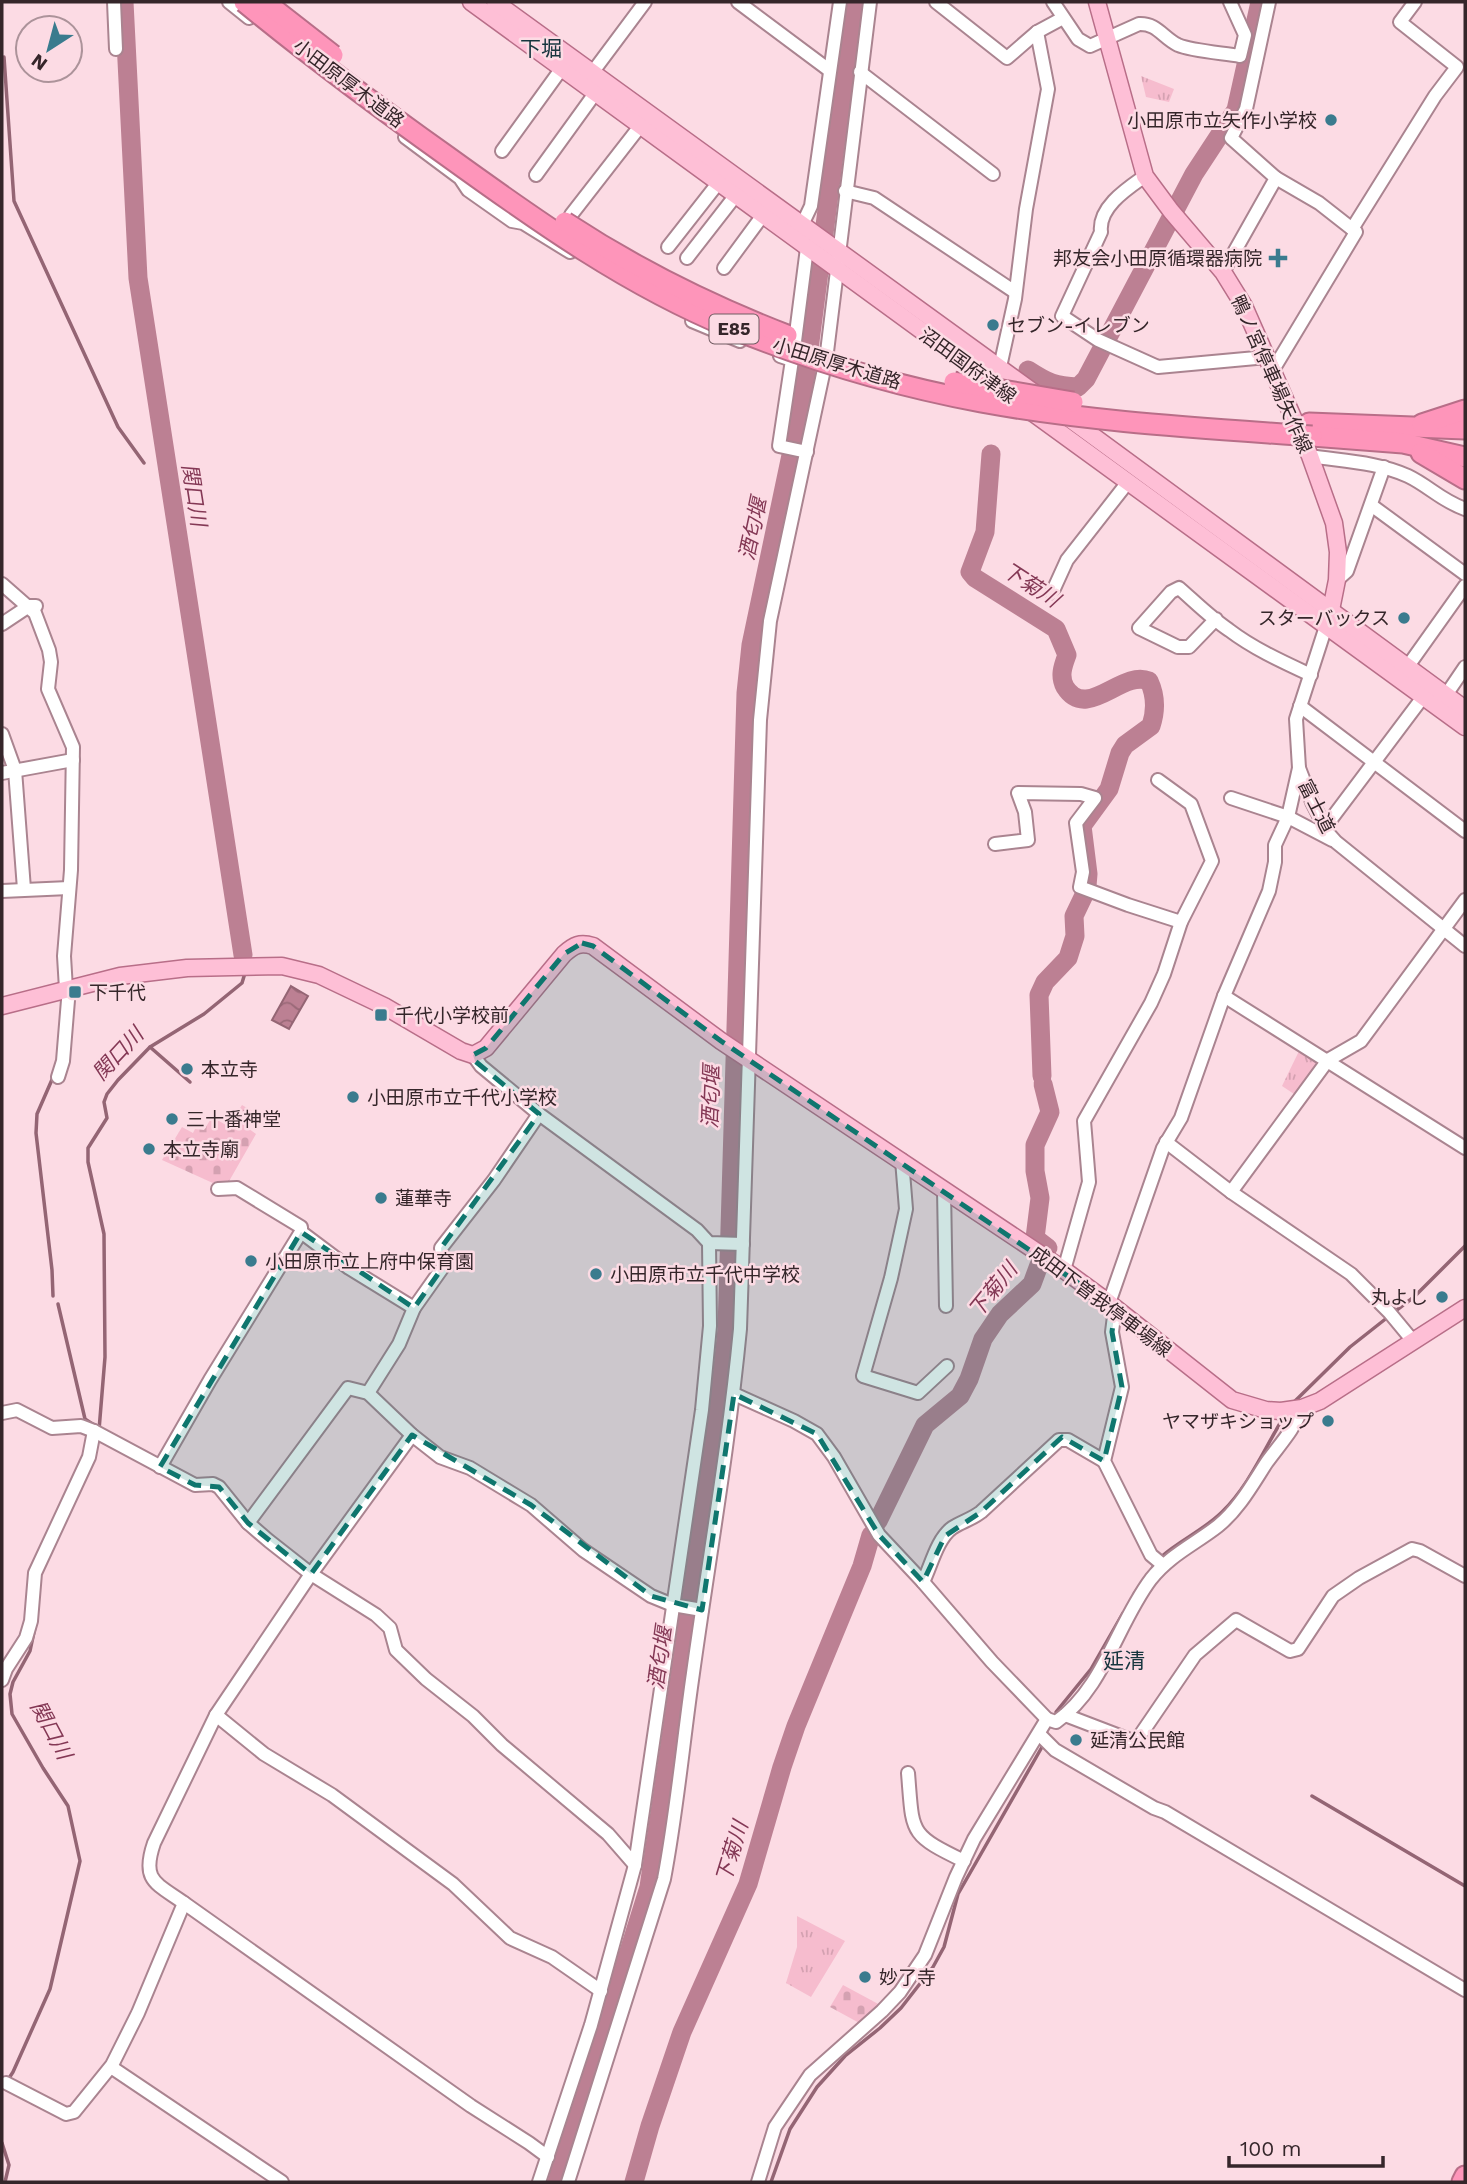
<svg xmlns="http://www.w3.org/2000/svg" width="1467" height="2184" viewBox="0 0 1467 2184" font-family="'Work Sans','Noto Sans JP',sans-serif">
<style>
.cemetery{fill:url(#cemetery-stones)}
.park{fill:url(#park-tufts)}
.water{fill:url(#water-waves);stroke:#946574;stroke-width:2}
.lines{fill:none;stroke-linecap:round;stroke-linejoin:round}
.stream{stroke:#946574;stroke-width:3.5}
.river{stroke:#bc8093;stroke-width:19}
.minor-casing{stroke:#aa8490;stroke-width:16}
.major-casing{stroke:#b86e88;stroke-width:19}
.highway-casing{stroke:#b86e88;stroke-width:23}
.minor{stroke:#fff;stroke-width:12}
.major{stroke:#febfd6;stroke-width:16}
.highway{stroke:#fe95ba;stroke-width:19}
.highway-bridge-casing{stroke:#b86e88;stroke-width:23;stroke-linecap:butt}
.highway-bridge{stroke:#fe95ba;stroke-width:19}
.marked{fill:#0f766e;fill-opacity:0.2;stroke:#0f766e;stroke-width:5;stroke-dasharray:14 9;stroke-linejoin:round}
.poi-dot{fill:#3a7b8e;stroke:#fcdbe4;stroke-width:2.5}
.labels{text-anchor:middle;stroke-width:5;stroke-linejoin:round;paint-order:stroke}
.shield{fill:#fcdbe4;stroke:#715c62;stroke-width:2}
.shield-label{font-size:18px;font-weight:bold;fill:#35262a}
.street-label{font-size:19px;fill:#35262a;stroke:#fcdbe4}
.poi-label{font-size:19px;fill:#35262a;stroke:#fcdbe4;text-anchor:start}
.neighbourhood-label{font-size:21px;fill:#16353e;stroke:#fcdbe4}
.water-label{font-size:21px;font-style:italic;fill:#843855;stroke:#fcdbe4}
</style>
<defs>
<pattern id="cemetery-stones" width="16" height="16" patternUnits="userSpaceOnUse" patternTransform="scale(1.75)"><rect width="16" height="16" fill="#f6bcce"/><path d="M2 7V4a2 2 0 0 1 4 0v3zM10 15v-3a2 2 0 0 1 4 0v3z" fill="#d4a1b1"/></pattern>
<pattern id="park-tufts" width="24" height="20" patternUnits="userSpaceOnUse" patternTransform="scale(1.75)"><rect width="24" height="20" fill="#f6bcce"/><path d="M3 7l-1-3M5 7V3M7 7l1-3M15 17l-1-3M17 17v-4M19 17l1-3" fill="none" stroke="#d4a1b1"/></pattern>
<pattern id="water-waves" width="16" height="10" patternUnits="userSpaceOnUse" patternTransform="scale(1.75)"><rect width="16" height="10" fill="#bc8093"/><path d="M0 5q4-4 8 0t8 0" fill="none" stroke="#9a6978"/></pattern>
</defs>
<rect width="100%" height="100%" fill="#fcdbe4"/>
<g class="cemetery">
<path d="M242,1105L254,1112L245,1126L256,1134L228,1183L215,1184L162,1160L182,1127L193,1133L195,1129L204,1130L212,1117L226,1125L230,1118L233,1119Z"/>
<path d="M843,1985L882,2006L863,2025L830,2007Z"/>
</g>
<g class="park">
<path d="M1141,76L1174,89L1169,102L1146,97Z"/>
<path d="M1300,1049L1321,1062L1297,1096L1282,1086Z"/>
<path d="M797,1916L845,1941L811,1997L786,1983L797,1947Z"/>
</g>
<path class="water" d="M291,986L308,996L289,1029L272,1020Z"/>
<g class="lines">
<g class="stream">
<path d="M4,57L14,201L118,427L144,463"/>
<path d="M150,1047L190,1082"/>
<path d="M53,1296L52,1270L36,1133L37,1114L54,1075"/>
<path d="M58,1304L85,1419L94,1425"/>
<path d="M1394,1312L1414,1297L1465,1246"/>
<path d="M1293,1403L1350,1347L1388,1317"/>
<path d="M99,1430L105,1357L104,1234L88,1162V1148L107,1118L104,1102L107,1094L118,1080L150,1047L204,1014L242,983L245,973"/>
<path d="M1161,1557C1180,1540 1204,1530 1222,1512C1249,1486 1265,1447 1285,1415"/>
<path d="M1134,1594L1156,1563"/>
<path d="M1056,1712L1091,1669L1123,1613"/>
<path d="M1312,1796L1465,1886"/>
<path d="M2,2089L13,2072L50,1989L80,1861L68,1806L43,1768L12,1714L10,1694L13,1682L30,1651L37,1618"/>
<path d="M2,2143L9,2165L5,2182"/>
<path d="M771,2182L790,2129L817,2087L845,2056L880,2028L901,2008L933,1967L944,1947L958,1894L1042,1747"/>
</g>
<g class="river">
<path d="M124,2L138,278L243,955"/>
<path d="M1028,370C1048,383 1055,386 1078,387L1086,379L1194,174L1236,110L1260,2"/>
<path d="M991,454L985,532L970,572L975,578L1056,629L1067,655C1063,666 1059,676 1065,687C1087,722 1122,669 1149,681C1156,696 1156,711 1151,726L1125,745L1120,753L1109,789L1082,826L1088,874L1087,886"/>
<path d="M1042,1076L1039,995L1045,982L1068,958L1075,936L1074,916L1085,893"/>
<path d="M1043,1084L1050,1112L1035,1145V1171L1040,1198L1035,1238L1048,1248"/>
<path d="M878,1521L925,1425L960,1396L969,1379L983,1339L1000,1314L1032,1284L1039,1265"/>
<path d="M557,2182L649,1887L718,1416L727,1329L746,693L751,645L802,403L854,2"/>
<path d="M634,2182L650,2126L682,2032L748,1884L782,1767L796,1726L862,1566L871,1535"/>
</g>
<defs>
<g id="minor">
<path d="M114,2L116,49"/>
<path d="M229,2L249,18"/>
<path d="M738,2L829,70"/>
<path d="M936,2L1007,58L1037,32L1063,18"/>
<path d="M1053,2L1078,39L1090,46L1139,24C1157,23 1163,38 1178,45C1192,51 1223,53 1240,56L1245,35L1230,2"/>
<path d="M860,72L993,174"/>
<path d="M592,73L645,2"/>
<path d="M405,137L460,178L468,190L512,221L523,223L570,252"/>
<path d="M502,151L562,68"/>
<path d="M536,175L596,92"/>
<path d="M1145,176C1128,188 1098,207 1101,232L1062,316L1098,340L1158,367L1267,357"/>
<path d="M845,191L874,198L1015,292"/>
<path d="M571,215L641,125"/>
<path d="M802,225L811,206L840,2"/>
<path d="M1352,229L1435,96L1457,67L1400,22L1415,2"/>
<path d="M668,247L719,182"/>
<path d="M687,258L736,195"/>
<path d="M724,268L763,215"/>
<path d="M1223,272L1276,178L1231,138L1246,109L1269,2"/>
<path d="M692,321L740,341"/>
<path d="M794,349L807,248"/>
<path d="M780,356L792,360L779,446L807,452"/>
<path d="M1000,367L1015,299L1026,209L1048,89L1037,32"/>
<path d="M1273,370L1356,232L1319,203L1276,178"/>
<path d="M1310,456C1342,461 1378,462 1408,476C1429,486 1440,500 1465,509"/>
<path d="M1371,505L1465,574"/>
<path d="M1337,580L1347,571L1384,467"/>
<path d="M2,584L35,613L49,650L51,662L48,689L73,747L71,870L64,956L66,989"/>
<path d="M1052,593L1067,560L1128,482"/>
<path d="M1216,619L1189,647H1178L1139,628L1171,592L1179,588C1195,602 1211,618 1229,630C1254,649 1283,662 1311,675"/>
<path d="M1328,620L1296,719L1299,768L1312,802L1328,833L1336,842L1465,946"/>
<path d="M2,624L29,606H36"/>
<path d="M1408,666L1465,586"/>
<path d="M1446,695L1465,667"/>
<path d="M1300,706L1465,831"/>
<path d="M2,734L15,770L24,889"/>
<path d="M2,773L73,760"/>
<path d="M1231,798L1288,817L1332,840"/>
<path d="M1326,826L1423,697"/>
<path d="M995,844L1028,840L1025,812L1018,793L1081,794L1095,798L1076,823L1083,872L1080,887L1128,905L1181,922"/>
<path d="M2,891L69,888"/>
<path d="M1224,996L1465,1148"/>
<path d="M473,1055L481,1066L539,1114L697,1230L709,1243L743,1244"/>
<path d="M58,1077L63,1061L69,988"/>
<path d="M1166,1142L1231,1192L1351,1274L1389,1312L1413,1341"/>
<path d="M902,1160L906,1209L891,1278L863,1376L918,1393L947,1366"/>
<path d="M218,1189L237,1188L301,1227V1232L349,1268L414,1308"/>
<path d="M944,1189L946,1306"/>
<path d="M1231,1192L1328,1060L1361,1041L1465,900"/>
<path d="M1064,1270L1089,1182L1084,1121L1151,1003L1164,974L1181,922L1212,861L1191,804L1158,780"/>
<path d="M1109,1303L1163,1148L1181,1118L1224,996L1269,891L1275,862V845L1288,817L1299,768"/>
<path d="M1115,1308L1112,1332L1122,1387L1104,1461L1151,1555L1163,1565"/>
<path d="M368,1393L399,1344L414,1308L443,1267L441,1248L494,1180L539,1114"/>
<path d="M734,1394L794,1421L817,1434L834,1457L879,1535L923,1582L992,1662L1047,1719L1056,1722C1104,1688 1117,1624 1151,1579C1170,1555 1195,1544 1218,1526C1239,1509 1252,1485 1267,1462C1280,1444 1294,1430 1302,1408"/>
<path d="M2,1413L17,1410L52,1428L81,1426L94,1431L195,1485L213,1484L219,1487L248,1523L269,1541L311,1574L376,1615L390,1628L396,1650L426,1679L473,1716L502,1745L608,1834L635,1865"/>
<path d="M160,1467L210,1380L301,1232"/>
<path d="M248,1523L348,1388L368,1393L412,1435L440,1457L470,1468L531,1505L583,1550L651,1596L673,1605L702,1610"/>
<path d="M923,1582C931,1566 937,1539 952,1528C961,1522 972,1519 981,1512L1059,1440H1068L1104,1461"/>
<path d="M2,1680L6,1669L26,1638L31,1621L35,1573L89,1457L94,1431"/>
<path d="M216,1715L264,1754L332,1795L453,1884L510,1938L552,1957L601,1991"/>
<path d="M1065,1715L1133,1741L1137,1740L1195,1655L1236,1620L1290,1651L1298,1649L1333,1596L1359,1578L1412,1549L1420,1551L1465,1576"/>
<path d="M1039,1734L1055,1750L1154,1808L1165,1812L1465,1990"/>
<path d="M908,1773C913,1833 908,1834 964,1861"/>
<path d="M184,1903L471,2106L529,2143L548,2157"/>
<path d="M111,2067L282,2182"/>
<path d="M6,2083L66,2114L74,2112L112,2065L138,2013L184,1903C156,1883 141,1881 154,1843L216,1715L311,1574L412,1435"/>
<path d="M539,2182L591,2025L635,1865L702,1410L710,1326L709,1243"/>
<path d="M568,2182L664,1879C677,1811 683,1742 693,1673C709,1558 729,1444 740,1329L760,720L770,621L826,360L870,2"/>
<path d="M758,2182L775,2127L810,2075L882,2011L900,1992L925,1955L956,1877L974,1839L1047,1719"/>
</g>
<g id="major">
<path d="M471,2L1003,390"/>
<path d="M495,2L1040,397"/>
<path d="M1097,2L1145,176L1171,211L1223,272L1244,306L1310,456L1334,523L1338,552L1337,580L1331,610"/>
<path d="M1029,410L1465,727"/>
<path d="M1063,414L1465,709"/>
<path d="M2,1006L120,976L187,968L282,966L319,975L384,1006L461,1051L473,1055L486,1048L564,954C574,945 580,942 593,946L721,1041L1064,1270L1109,1303L1232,1400L1266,1410L1281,1411L1302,1408L1320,1401L1465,1308"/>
</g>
<g id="highway">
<path d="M1309,423L1465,429"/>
<path d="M1422,424L1465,410"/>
<path d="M1312,436L1403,443L1465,457"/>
<path d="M1421,453L1465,479"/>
<path d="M1462,2182L1465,2176"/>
</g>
</defs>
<use href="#minor" class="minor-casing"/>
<use href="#major" class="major-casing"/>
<use href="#highway" class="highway-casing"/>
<use href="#minor" class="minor"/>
<use href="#major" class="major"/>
<use href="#highway" class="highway"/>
<defs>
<g id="highway-bridge">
<path d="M244,2C310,56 378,107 447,156C537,221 628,286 731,328C811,361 896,386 981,402C1090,422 1202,428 1312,436"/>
<path d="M265,2L333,55"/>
<path d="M565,222C635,268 709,305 787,335"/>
<path d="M954,382L1073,402"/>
</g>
</defs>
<use href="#highway-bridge" class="highway-bridge-casing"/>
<use href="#highway-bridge" class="highway-bridge"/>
</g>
<path class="marked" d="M582,943L593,946L721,1041L1115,1308L1112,1332L1122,1387L1104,1461L1062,1437L981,1512L945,1536L923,1582L879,1535L817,1434L734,1394L702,1610L651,1596L531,1505L412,1435L311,1574L248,1523L219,1487L195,1485L160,1467L301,1232L414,1308L443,1267L441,1248L539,1114L475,1061L473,1055L486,1048L564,954Z"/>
<g class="poi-dot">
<circle cx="1331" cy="120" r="7"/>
<path d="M1274.5 247.5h7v7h7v7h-7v7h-7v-7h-7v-7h7z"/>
<circle cx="993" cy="325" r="7"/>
<circle cx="1404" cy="618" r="7"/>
<rect x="68" y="985" width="14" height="14" rx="3.5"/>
<rect x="374" y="1008" width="14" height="14" rx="3.5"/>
<circle cx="187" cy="1069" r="7"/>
<circle cx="353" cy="1097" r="7"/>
<circle cx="172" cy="1119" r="7"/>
<circle cx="149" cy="1149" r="7"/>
<circle cx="381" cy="1198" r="7"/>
<circle cx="251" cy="1261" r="7"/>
<circle cx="596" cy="1274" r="7"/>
<circle cx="1442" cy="1297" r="7"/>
<circle cx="1328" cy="1421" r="7"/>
<circle cx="1076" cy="1740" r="7"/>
<circle cx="865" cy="1977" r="7"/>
</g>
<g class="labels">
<rect class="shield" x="709.5" y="314.5" width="49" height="29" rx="5"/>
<g class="shield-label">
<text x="734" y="335">E85</text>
</g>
<g class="street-label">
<text transform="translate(349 83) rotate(37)" y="7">小田原厚木道路</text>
<text transform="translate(837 363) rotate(17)" y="7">小田原厚木道路</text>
<text transform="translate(968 365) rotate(36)" y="7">沼田国府津線</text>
<text transform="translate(1272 374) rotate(66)" y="7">鴨ノ宮停車場矢作線</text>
<text transform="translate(1317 806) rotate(63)" y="7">富士道</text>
<text transform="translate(1101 1301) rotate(37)" y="7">成田下曽我停車場線</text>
</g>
<g class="poi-label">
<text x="1317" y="127" text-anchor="end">小田原市立矢作小学校</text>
<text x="1262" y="265" text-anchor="end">邦友会小田原循環器病院</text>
<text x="1007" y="332">セブン-イレブン</text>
<text x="1390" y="625" text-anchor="end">スターバックス</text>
<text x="89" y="999">下千代</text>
<text x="395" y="1022">千代小学校前</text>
<text x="201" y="1076">本立寺</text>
<text x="367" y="1104">小田原市立千代小学校</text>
<text x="186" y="1126">三十番神堂</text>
<text x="163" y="1156">本立寺廟</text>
<text x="395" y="1205">蓮華寺</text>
<text x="265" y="1268">小田原市立上府中保育園</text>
<text x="610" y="1281">小田原市立千代中学校</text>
<text x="1428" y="1304" text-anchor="end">丸よし</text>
<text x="1314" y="1428" text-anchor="end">ヤマザキショップ</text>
<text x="1090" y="1747">延清公民館</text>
<text x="879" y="1984">妙了寺</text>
</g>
<g class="neighbourhood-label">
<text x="541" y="56">下堀</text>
<text x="1124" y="1668">延清</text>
</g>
<g class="water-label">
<text transform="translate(194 495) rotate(81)" y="7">関口川</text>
<text transform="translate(753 529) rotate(-78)" y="7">酒匂堰</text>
<text transform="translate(1031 585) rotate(33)" y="7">下菊川</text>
<text transform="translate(118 1054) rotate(-47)" y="7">関口川</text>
<text transform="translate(711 1097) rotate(-88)" y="7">酒匂堰</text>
<text transform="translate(993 1290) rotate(-51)" y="7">下菊川</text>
<text transform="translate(660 1658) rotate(-82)" y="7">酒匂堰</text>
<text transform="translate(51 1730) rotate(62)" y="7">関口川</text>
<text transform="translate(732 1852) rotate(-73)" y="7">下菊川</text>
</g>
</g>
<rect width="1467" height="2184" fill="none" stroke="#35262a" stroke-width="7"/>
<g transform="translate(49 49) rotate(216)"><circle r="33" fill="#fcdbe4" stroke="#ac939a" stroke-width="2"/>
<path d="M0-5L12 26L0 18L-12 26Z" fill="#3a7b8e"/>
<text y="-10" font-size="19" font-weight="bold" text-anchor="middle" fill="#35262a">N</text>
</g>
<path d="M1229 2156v10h154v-10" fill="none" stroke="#35262a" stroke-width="3.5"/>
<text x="1240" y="2156" font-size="21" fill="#35262a" stroke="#fcdbe4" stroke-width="5" paint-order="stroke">100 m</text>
</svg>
